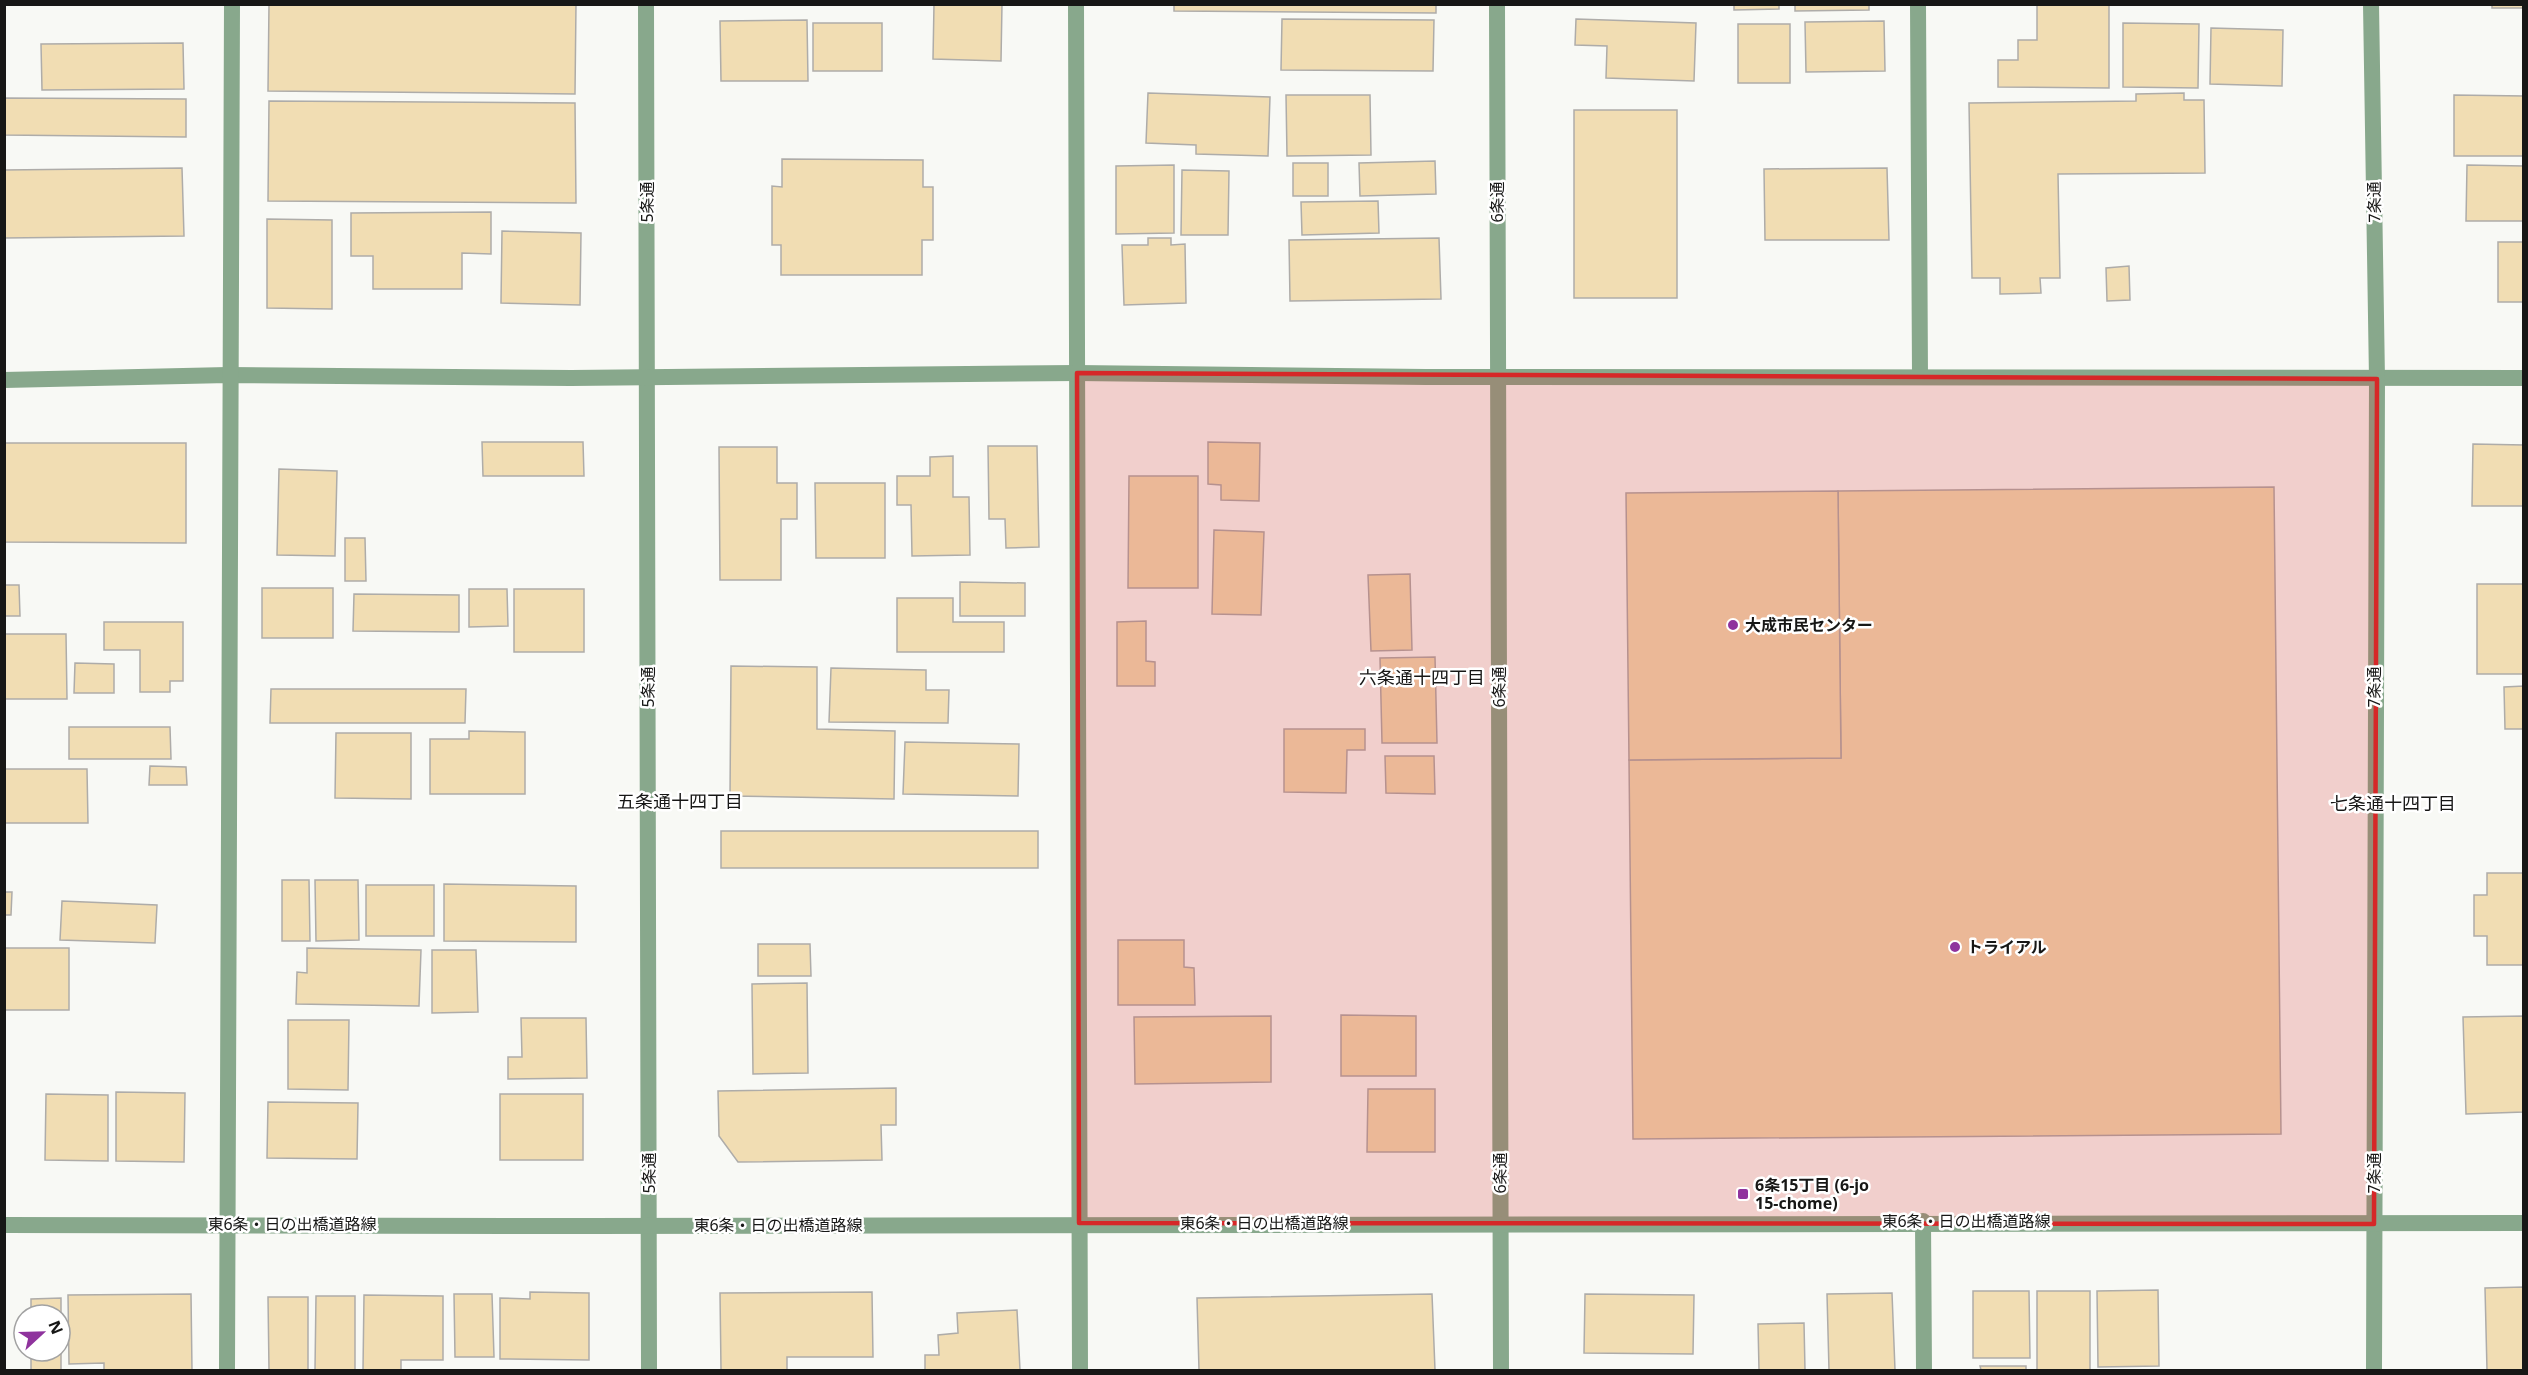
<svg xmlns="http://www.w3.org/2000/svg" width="2528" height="1375" viewBox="0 0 2528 1375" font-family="'Noto Sans','Noto Sans JP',sans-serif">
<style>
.building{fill:#f1ddb3;stroke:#aeaca9;stroke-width:1.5}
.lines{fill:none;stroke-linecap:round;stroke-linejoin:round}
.minor{stroke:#88a88c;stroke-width:16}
.tertiary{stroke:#88a88c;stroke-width:16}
.marked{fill:#d62828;fill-opacity:0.2;stroke:#d62828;stroke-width:4.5;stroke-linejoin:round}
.poi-dot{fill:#8f339d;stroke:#fff;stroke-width:2}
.labels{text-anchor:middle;stroke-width:5;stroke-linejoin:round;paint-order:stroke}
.street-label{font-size:16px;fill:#171716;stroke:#fff}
.poi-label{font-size:16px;font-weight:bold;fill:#171716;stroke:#fff;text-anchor:start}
.neighbourhood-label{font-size:18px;fill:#171716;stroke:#fff}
</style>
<rect width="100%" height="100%" fill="#f8f9f5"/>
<g class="building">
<path d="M269,4H576L575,94L268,91Z"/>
<path d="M934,4H1002L1001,61L933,59Z"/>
<path d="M1174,4H1436V13L1174,11Z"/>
<path d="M1734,4H1779V9L1734,10Z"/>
<path d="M1795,4H1869V10L1795,11Z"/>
<path d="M2037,4H2109V88L1998,87V60H2018V40H2037Z"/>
<rect x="2492" y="4" width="32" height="4"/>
<path d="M1282,19L1434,20L1433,71L1281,70Z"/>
<path d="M1576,19L1696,23L1694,81L1606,78L1607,46L1575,45Z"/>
<path d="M807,20L808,81H721L720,21Z"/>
<path d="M1884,21L1885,71L1806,72L1805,22Z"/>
<rect x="813" y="23" width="69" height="48"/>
<path d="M2123,23L2199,24L2198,88L2123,87Z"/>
<rect x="1738" y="24" width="52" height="59"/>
<path d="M2211,28L2283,30L2282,86L2210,84Z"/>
<path d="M183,43L184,89L42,90L41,44Z"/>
<path d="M1148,93L1270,97L1268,156L1196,154V145L1146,143Z"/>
<path d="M2184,93V100H2204L2205,173L2058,174L2060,278H2040L2041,293L2000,294V278H1972L1969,103L2136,101V94Z"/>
<path d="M1286,95H1370L1371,155L1287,156Z"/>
<path d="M2454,95L2524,96V156H2454Z"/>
<path d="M4,98L186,99V137L4,135Z"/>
<path d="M269,101L575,103L576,203L268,201Z"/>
<rect x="1574" y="110" width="103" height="188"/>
<path d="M782,159L923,160V187H933V240H922V275H781V245H772V186L782,187Z"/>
<path d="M1435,161L1436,194L1360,196L1359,163Z"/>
<rect x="1293" y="163" width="35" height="33"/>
<path d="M1174,165V233L1116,234V166Z"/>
<path d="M2467,165L2524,166V221H2466Z"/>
<path d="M182,168L184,236L4,238V170Z"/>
<path d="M1887,168L1889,240H1765L1764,169Z"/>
<path d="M1182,170L1229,171L1228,235H1181Z"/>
<path d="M1378,201L1379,233L1302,235L1301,202Z"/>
<path d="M491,212V254L462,253V289H373V256H351V213Z"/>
<path d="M267,219L332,220V309L267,308Z"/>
<path d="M502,231L581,233L580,305L501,303Z"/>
<path d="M1148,238H1171V245L1185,244L1186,303L1124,305L1122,245H1148Z"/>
<path d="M1439,238L1441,299L1290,301L1289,240Z"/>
<rect x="2498" y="242" width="26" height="60"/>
<path d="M2129,266L2130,300L2107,301L2106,268Z"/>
<path d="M482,442H583L584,476H483Z"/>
<path d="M1208,442L1260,443L1259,501L1221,500V485L1208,484Z"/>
<path d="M4,443H186V543L4,542Z"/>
<path d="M2473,444L2524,445V506H2472Z"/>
<path d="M988,446H1037L1039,547L1006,548L1005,519H989Z"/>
<path d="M719,447H777V483H797V519H781V580H720Z"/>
<path d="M953,456V497H969L970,555L912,556L911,505H897V476H930V457Z"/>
<path d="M279,469L337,471L335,556L277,555Z"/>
<path d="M1129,476H1198V588H1128Z"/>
<path d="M815,483H885V558H816Z"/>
<path d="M2274,487L2281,1134L1633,1139L1629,760L1841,758L1838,491Z"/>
<path d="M1838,491L1841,758L1629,760L1626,493Z"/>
<path d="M1214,530L1264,532L1261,615L1212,614Z"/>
<path d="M345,538H365L366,581H345Z"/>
<path d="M1410,574L1412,650L1371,651L1368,575Z"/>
<path d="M960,582L1025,583V616H960Z"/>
<rect x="2477" y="584" width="47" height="90"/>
<path d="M4,585H19L20,616H4Z"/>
<rect x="262" y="588" width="71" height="50"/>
<path d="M469,589H507L508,626L469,627Z"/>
<rect x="514" y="589" width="70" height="63"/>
<path d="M354,594L459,595V632L353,631Z"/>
<path d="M897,598H953V622H1004V652H897Z"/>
<path d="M1146,621V661L1155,662V686H1117V622Z"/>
<path d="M104,622H183V681H170V692H140V650H104Z"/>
<path d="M4,634H66L67,699H4Z"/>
<path d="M1435,657L1437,743H1382L1380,658Z"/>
<path d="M75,663L114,664V693H74Z"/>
<path d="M731,666L817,667V729L895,731L894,799L730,796Z"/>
<path d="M831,668L926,670V690H949L948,723L829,722Z"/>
<path d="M2524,686V729H2505L2504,687Z"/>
<path d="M271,689H466L465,723H270Z"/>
<path d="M69,727H170L171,759H69Z"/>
<path d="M1284,729H1365V750H1347L1346,793L1284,792Z"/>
<path d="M469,731L525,732V794H430V739H469Z"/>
<path d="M336,733H411V799L335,798Z"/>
<path d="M905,742L1019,744L1018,796L903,794Z"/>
<path d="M1385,756H1434L1435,794L1386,793Z"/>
<path d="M150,766L186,767L187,785H149Z"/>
<path d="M4,769H87L88,823H4Z"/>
<rect x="721" y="831" width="317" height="37"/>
<path d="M2487,873H2524V965H2487V936H2474V895H2487Z"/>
<path d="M282,880H309L310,941H282Z"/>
<path d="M315,880H358L359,940L316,941Z"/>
<path d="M444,884L576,886V942L444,941Z"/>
<rect x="366" y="885" width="68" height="51"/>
<path d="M4,892H12L11,915H4Z"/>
<path d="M62,901L157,905L155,943L60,940Z"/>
<path d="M1118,940H1184V967L1194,968L1195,1005H1118Z"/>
<path d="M758,944H810L811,976H758Z"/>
<rect x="4" y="948" width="65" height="62"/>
<path d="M307,948L421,950L419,1006L296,1004L297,972L307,973Z"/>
<path d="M432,950H476L478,1012L432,1013Z"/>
<path d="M807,983L808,1073L753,1074L752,984Z"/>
<path d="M1341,1015L1416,1016V1076H1341Z"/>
<path d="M1271,1016V1082L1135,1084L1134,1017Z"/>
<path d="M2524,1016V1112L2466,1114L2463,1017Z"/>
<path d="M521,1018H586L587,1078L508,1079V1057H522Z"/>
<path d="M288,1020H349L348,1090L288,1089Z"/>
<path d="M896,1088V1125H881L882,1160L738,1162L719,1136L718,1091Z"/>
<path d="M1368,1089H1435V1152H1367Z"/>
<path d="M116,1092L185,1093L184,1162L116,1161Z"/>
<path d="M46,1094L108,1095V1161L45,1160Z"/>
<rect x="500" y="1094" width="83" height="66"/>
<path d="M268,1102L358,1103L357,1159L267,1158Z"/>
<path d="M2524,1287V1370H2487L2485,1288Z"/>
<path d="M2158,1290L2159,1366L2098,1367L2097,1291Z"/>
<path d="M1973,1291H2029L2030,1358H1973Z"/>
<rect x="2037" y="1291" width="53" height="79"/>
<path d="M530,1292L589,1293V1360L500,1359V1298L530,1299Z"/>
<path d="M872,1292L873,1357H787V1370H721L720,1293Z"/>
<path d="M1892,1293L1895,1370H1829L1827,1294Z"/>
<path d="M191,1294L192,1370H104V1363L69,1364L68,1295Z"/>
<path d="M454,1294H492L494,1357H455Z"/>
<path d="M1432,1294L1435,1370H1199L1197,1298Z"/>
<path d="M1585,1294L1694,1295L1693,1354L1584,1353Z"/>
<path d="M364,1295L443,1296V1360H401V1370H363Z"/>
<path d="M316,1296H355V1370H315Z"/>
<path d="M268,1297H308V1370H269Z"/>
<path d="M61,1298V1370H31V1351H60V1315H31V1299Z"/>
<path d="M1017,1310L1020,1370H925V1355H939L938,1335L958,1333L957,1313Z"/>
<path d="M1804,1323L1805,1370H1759L1758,1324Z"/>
<path d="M1980,1366H2026V1370H1981Z"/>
</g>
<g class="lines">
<g class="minor">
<path d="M646,4L649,1370"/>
<path d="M1076,4L1080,1370"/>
<path d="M1497,4L1501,1370"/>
<path d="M1918,4L1920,376"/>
<path d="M4,380L228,375L571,378L1077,373L1426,377L2524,378"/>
<path d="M1923,1221L1924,1370"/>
<path d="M227,1370L232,4"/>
</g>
<g class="tertiary">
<path d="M2371,4L2377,379L2374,1370"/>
<path d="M4,1225C199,1224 393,1227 587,1226C1232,1225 1878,1220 2524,1223"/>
</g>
</g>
<path class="marked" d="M1077,373L2377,379L2374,1224L1079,1223Z"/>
<g class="poi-dot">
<circle cx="1733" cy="625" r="6"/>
<circle cx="1955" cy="947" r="6"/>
<rect x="1737" y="1188" width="12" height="12" rx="3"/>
</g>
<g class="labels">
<g class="street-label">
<text transform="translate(647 202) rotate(-90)" y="6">5条通</text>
<text transform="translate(1497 202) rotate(-90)" y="6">6条通</text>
<text transform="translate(2374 202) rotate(-91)" y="6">7条通</text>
<text transform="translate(648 687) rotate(-90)" y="6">5条通</text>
<text transform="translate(1499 687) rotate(-90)" y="6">6条通</text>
<text transform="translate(2374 687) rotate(-90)" y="6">7条通</text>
<text transform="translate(649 1173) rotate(-90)" y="6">5条通</text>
<text transform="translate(1500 1173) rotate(-90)" y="6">6条通</text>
<text transform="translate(2374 1173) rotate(-90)" y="6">7条通</text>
<text x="1966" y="1227">東6条・日の出橋道路線</text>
<text x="1264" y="1229">東6条・日の出橋道路線</text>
<text x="292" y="1230">東6条・日の出橋道路線</text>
<text x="778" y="1231">東6条・日の出橋道路線</text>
</g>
<g class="poi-label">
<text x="1745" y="631">大成市民センター</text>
<text x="1967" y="953">トライアル</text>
<text x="1755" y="1191">6条15丁目 (6-jo<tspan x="1755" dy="18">15-chome)</tspan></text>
</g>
<g class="neighbourhood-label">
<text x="1422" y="684">六条通十四丁目</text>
<text x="680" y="808">五条通十四丁目</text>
<text x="2393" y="810">七条通十四丁目</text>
</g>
</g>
<rect width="2528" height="1375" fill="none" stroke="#171716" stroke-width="12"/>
<g transform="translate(42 1333) rotate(68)"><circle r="28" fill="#ffffff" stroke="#a2a2a2" stroke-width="1.5"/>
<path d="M0-4.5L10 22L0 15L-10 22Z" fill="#8f339d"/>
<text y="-9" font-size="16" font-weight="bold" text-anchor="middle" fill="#171716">N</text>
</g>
</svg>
